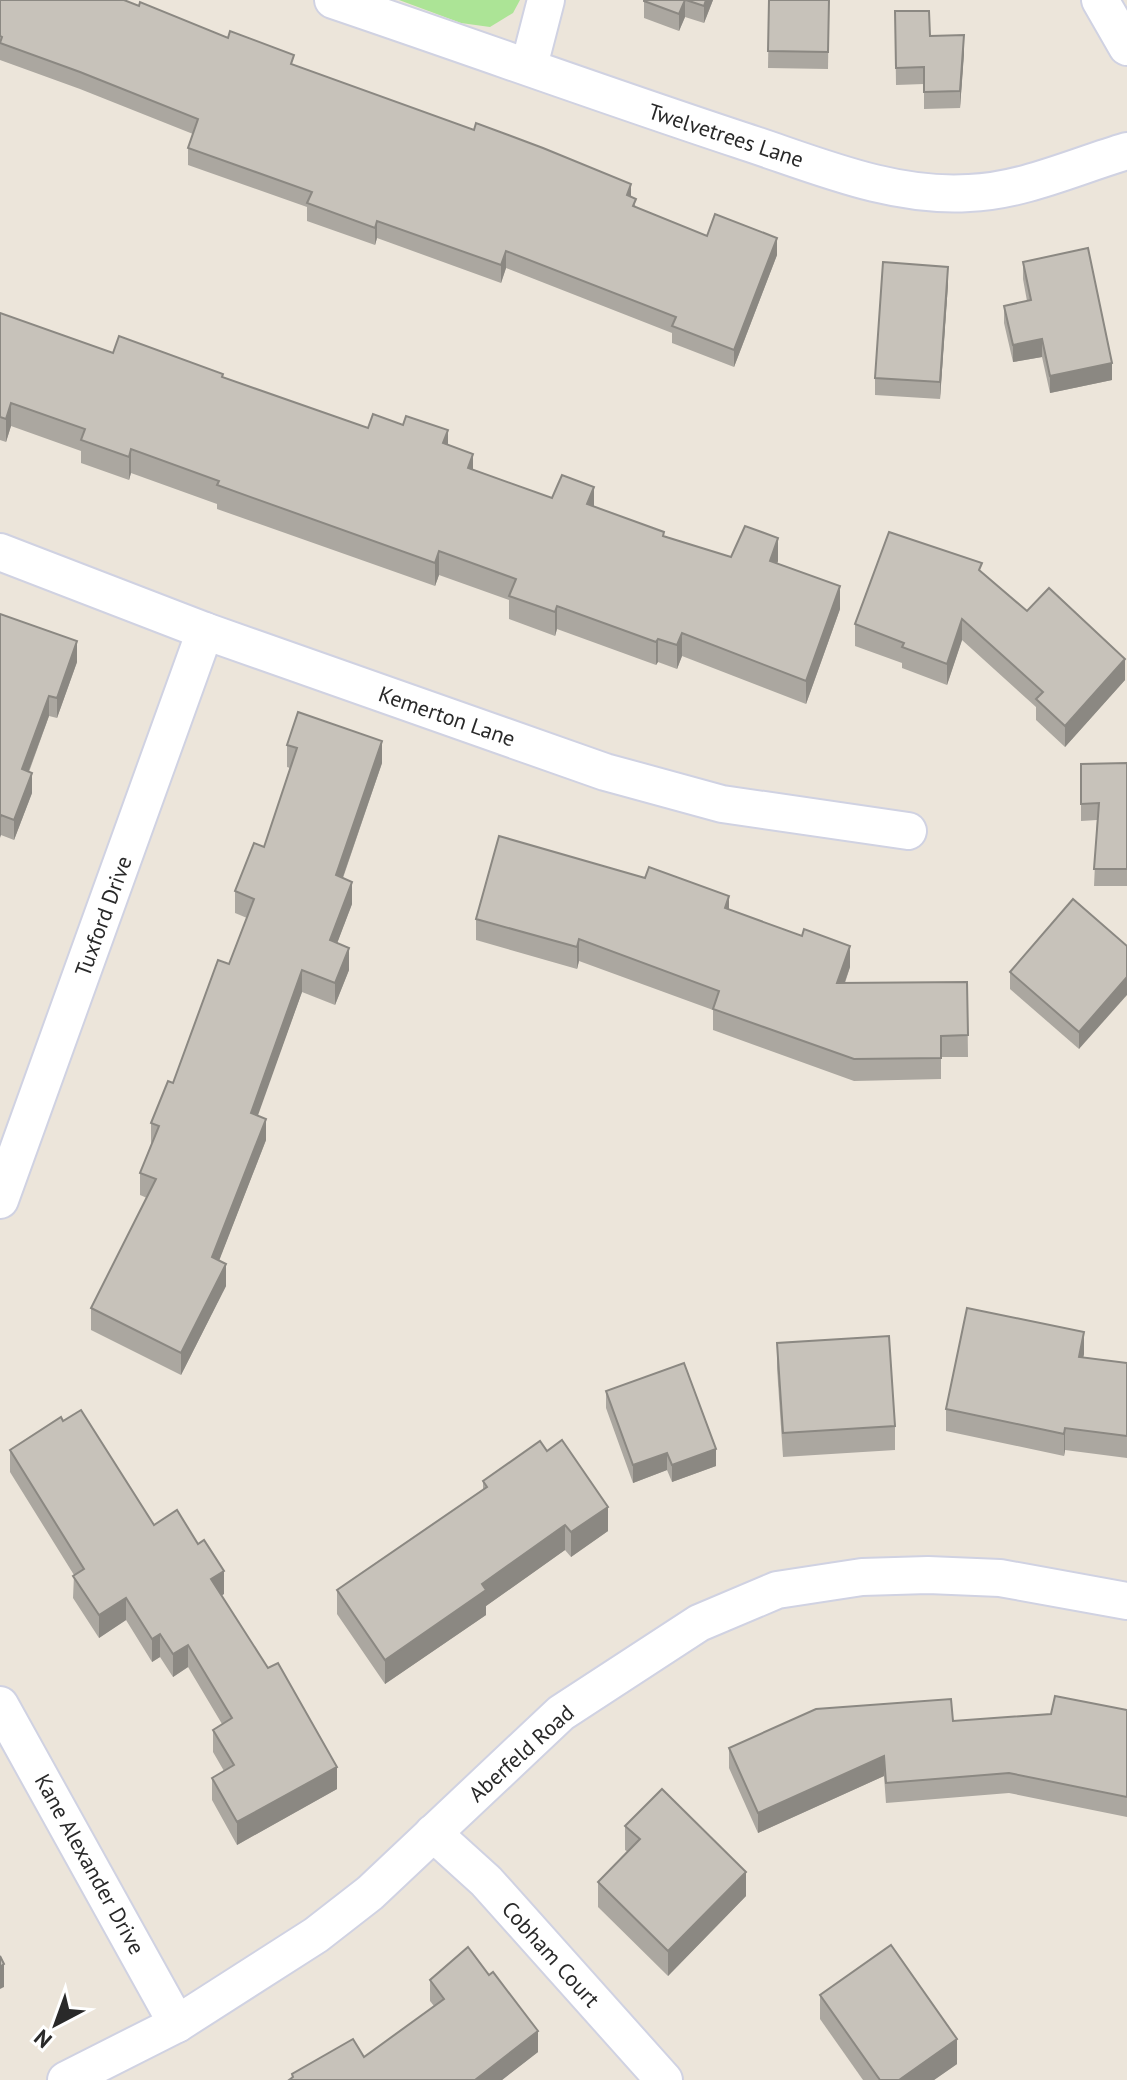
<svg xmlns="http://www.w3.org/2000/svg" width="1127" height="2080" viewBox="0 0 1127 2080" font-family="'PT Sans',sans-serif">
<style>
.green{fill:#ace496}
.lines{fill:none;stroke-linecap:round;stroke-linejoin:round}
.street-casing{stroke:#d0d2e2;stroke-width:40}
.street{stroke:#fff;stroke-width:36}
.wall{fill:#aba7a0}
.shaded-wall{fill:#8b8882}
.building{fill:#c7c2ba;stroke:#8b8882;stroke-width:2}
.labels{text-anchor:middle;stroke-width:6;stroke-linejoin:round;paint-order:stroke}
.street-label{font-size:22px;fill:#292929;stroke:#fff}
</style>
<rect width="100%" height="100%" fill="#ece5da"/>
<path class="green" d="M399,0H520L513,13L490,27L461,23Z"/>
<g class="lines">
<defs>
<g id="street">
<path d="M333,0C469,46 604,95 740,140C814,164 890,198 969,193C1023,191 1076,166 1127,151"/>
<path d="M1100,0L1127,47"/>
<path d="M529,66L546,0"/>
<path d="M0,552L205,631L605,772L722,804L908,831"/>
<path d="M0,1200L205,631"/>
<path d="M0,1705L177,2024"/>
<path d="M433,1833L486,1881L664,2080"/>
<path d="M66,2080L177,2024L316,1935L370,1893L561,1713L699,1623L777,1590L862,1577L928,1575L1000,1578L1127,1601"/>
</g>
</defs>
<use href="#street" class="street-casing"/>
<use href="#street" class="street"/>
</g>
<g class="wall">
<path d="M0,0L294,65L631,197L636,207L707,236L777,255L734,367L672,343V333L506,268L501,283L377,238L375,245L307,221V207L188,165V148L193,134L80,89L0,60Z"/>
<path d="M644,0H713L704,23L685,17L679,31L644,18Z"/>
<path d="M769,0H829L828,69L768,68Z"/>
<path d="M895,11L930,36L964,53L960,108L924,109V84L896,85Z"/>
<path d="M1023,262L1112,380L1050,393L1042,357L1013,362L1004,323V306L1027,301L1023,279Z"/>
<path d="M948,284L940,399L875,395V378Z"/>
<path d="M0,313L113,353L223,377L368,428L448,445L473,470L552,498L594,506L664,536L731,557L778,561L777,563L840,609L806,704L682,656L677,669L658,662L656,665L557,629L555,636L509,619V600L439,575L435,586L217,509V504L131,473L129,480L81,463V451L11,426L6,442L0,440Z"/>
<path d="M982,572L1027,611L1125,680L1065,747L1036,720V707L962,640L947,685L902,668V663L855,646V624Z"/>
<path d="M0,614L77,662L57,718L49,716L29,772L32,793L14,840L1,835Z"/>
<path d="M287,745L382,763L343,878L352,904L337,943L349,970L335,1005L302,992L257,1115L266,1140L219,1260L226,1286L181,1375L91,1330V1308L147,1198L140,1195V1173L151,1145V1123L173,1083L229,964L247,918L235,913V891L264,847L290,768L287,767Z"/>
<path d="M1127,763V886H1094L1097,820L1081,821V764Z"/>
<path d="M729,910L850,967L845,983L967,982L968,1057H941V1079L854,1081L713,1030V1010L579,961L577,969L476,940V919Z"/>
<path d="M1127,946L1079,1049L1010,989V972Z"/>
<path d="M777,1343L895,1426V1450L783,1457L777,1368Z"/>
<path d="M1084,1354L1083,1357L1127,1363V1458L1065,1450L1064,1456L946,1431V1409Z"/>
<path d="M606,1391L716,1466L672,1482L667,1470L633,1483L606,1408Z"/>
<path d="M63,1421L154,1525L224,1594L221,1595L337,1789L237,1845L212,1800V1778L224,1771L213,1752V1730L222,1724L188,1667L173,1677L160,1657L152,1662L126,1620L99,1638L73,1598L74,1575L10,1472V1450Z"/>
<path d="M483,1481L608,1531L571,1557L565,1550L486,1606V1615L385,1684L337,1614V1590L483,1490Z"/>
<path d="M1127,1710V1817L1009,1793L886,1803L884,1776L758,1833L729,1768V1748L953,1721Z"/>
<path d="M625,1826L746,1896L668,1976L598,1907V1882L628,1852L625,1850Z"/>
<path d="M430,1980L538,2052L502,2080H289L292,2078V2074L364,2057L434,2006L430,2001Z"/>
<path d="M820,1995L957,2064L934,2080H863L820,2019Z"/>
</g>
<g class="shaded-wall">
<path d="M685,0V17L679,31V14Z"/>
<path d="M706,0H713L704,23V6Z"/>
<path d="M964,35V53L960,108V91Z"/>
<path d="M631,184V201L627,195Z"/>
<path d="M377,221V238L375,245V228Z"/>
<path d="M777,238V255L734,367V350Z"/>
<path d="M506,251V268L501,283V265Z"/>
<path d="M948,267V284L940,399V382Z"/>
<path d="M1042,339V357L1013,362V345Z"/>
<path d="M1112,363V380L1050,393V376Z"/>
<path d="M11,403V426L6,442V419Z"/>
<path d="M448,430V454L443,443Z"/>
<path d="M131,449V473L129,480V457Z"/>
<path d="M473,454V477L468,468Z"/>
<path d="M594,487V510L587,504Z"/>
<path d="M778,538V561L770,584V561Z"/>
<path d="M439,551V575L435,586V563Z"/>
<path d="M840,586V609L806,704V681Z"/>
<path d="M557,606V629L555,636V612Z"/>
<path d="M962,619V640L947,685V664Z"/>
<path d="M682,633V656L677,669V645Z"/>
<path d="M658,639V662L656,665V642Z"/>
<path d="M77,641V662L57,718V698Z"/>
<path d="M1125,659V680L1065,747V726Z"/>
<path d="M49,696V716L22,789V769Z"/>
<path d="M382,741V763L336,897V875Z"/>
<path d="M32,773V793L14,840V820Z"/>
<path d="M1,815V835L0,838V818Z"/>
<path d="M352,882V904L330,962V940Z"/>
<path d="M729,896V918L725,908Z"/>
<path d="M579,939V961L577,969V947Z"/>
<path d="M850,946V967L837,1004V983Z"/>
<path d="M349,948V970L335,1005V983Z"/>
<path d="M302,970V992L251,1135V1113Z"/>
<path d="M1127,977V995L1079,1049V1032Z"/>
<path d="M266,1119V1140L212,1279V1257Z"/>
<path d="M226,1264V1286L181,1375V1353Z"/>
<path d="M1084,1332V1354L1079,1378V1357Z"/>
<path d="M1065,1428V1450L1064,1456V1434Z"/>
<path d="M716,1449V1466L672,1482V1465Z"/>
<path d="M667,1453V1470L633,1483V1465Z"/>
<path d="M608,1507V1531L571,1557V1532Z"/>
<path d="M565,1525V1550L486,1606V1615L385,1684V1660L482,1584Z"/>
<path d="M224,1571V1594L211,1602V1579Z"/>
<path d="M126,1598V1620L99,1638V1615Z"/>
<path d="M160,1634V1657L152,1662V1639Z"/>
<path d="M188,1645V1667L173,1677V1654Z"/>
<path d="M884,1756V1776L758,1833V1813Z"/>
<path d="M337,1767V1789L237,1845V1822Z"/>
<path d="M746,1872V1896L668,1976V1951Z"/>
<path d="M4,1964V1987L0,1989V1967Z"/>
<path d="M538,2031V2052L502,2080H475Z"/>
<path d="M957,2039V2064L934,2080H899Z"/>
</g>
<g class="building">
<path d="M0,0H124L139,6L140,2L228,38L230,31L294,55L291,64L474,130L476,123L543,148L631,184L627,195L636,199L633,206L707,236L715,214L777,238L734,350L672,326L676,317L506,251L501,265L377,221L375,228L307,203L312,192L188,148L198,119L80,72L0,43L2,37L0,36Z"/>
<path d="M644,0H685L679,14L644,1Z"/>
<path d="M686,0H706L704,6Z"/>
<path d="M769,0H829L828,52L768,51Z"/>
<path d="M895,11H929L930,36L964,35L960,91L924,92V67L896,68Z"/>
<path d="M1088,248L1112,363L1050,376L1042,339L1013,345L1004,306L1031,300L1023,262Z"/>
<path d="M883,262L948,267L940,382L875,378Z"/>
<path d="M0,313L113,353L119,336L223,374L222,377L368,428L373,414L403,425L406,416L448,430L443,443L473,454L468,468L552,498L562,475L594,487L587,504L664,532L663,536L731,557L745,526L778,538L770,561L840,586L806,681L682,633L677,645L658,639L656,642L557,606L555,612L509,596L516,579L439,551L435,563L217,485L219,481L131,449L129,457L81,440L85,429L11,403L6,419L0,417Z"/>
<path d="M889,532L982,563L979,570L1027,611L1049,588L1125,659L1065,726L1036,699L1043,692L962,619L947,664L902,647L904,643L855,624Z"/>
<path d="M0,614L77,641L57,698L49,696L22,769L32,773L14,820L1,815L0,818Z"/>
<path d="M298,712L382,741L336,875L352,882L330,940L349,948L335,983L302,970L251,1113L266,1119L212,1257L226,1264L181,1353L91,1308L156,1179L140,1173L159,1126L151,1123L168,1081L173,1083L218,960L229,964L254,899L235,891L254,843L264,847L297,748L287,745Z"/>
<path d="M1127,763V869H1094L1099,803L1081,804V764Z"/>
<path d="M499,836L645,878L649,867L729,896L725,908L802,936L804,929L850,946L837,983L967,982L968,1035L941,1036V1058L854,1059L713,1009L719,991L579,939L577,947L476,919Z"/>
<path d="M1073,899L1127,946V977L1079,1032L1010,972Z"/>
<path d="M967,1308L1084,1332L1079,1357L1127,1363V1436L1065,1428L1064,1434L946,1409Z"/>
<path d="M889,1336L895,1426L783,1433L777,1343Z"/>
<path d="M684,1363L716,1449L672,1465L667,1453L633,1465L606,1391Z"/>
<path d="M81,1410L154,1525L177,1510L198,1544L204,1540L224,1571L211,1579L268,1668L278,1663L337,1767L237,1822L212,1778L234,1765L213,1730L232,1718L188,1645L173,1654L160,1634L152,1639L126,1598L99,1615L73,1576L84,1569L10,1450L61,1417L63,1421Z"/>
<path d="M562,1440L608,1507L571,1532L565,1525L482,1584L486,1590L385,1660L337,1590L487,1487L483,1481L540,1441L547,1451Z"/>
<path d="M1055,1696L1127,1710V1797L1009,1773L886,1783L884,1756L758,1813L729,1748L816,1709L951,1699L953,1721L1051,1714Z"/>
<path d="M662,1789L746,1872L668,1951L598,1882L640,1839L625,1826Z"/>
<path d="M891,1945L957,2039L899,2080H880L820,1995Z"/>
<path d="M468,1947L489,1975L493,1972L538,2031L475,2080H289L293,2077L292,2074L353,2039L364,2057L444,1999L430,1980Z"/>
<path d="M0,1956L4,1964L0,1967Z"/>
</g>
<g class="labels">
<g class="street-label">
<text transform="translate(726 135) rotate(18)" y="8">Twelvetrees Lane</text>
<text transform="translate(447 716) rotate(19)" y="8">Kemerton Lane</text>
<text transform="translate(103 916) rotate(-70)" y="8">Tuxford Drive</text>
<text transform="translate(521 1753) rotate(-42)" y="8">Aberfeld Road</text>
<text transform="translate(90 1864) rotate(61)" y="8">Kane Alexander Drive</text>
<text transform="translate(551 1954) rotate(48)" y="8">Cobham Court</text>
</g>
</g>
<g transform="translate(56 2024) rotate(221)" stroke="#ffffff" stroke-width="6" paint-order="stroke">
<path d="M0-6L14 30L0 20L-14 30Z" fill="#292929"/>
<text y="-12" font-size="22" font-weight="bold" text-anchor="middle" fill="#292929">N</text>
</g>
</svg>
